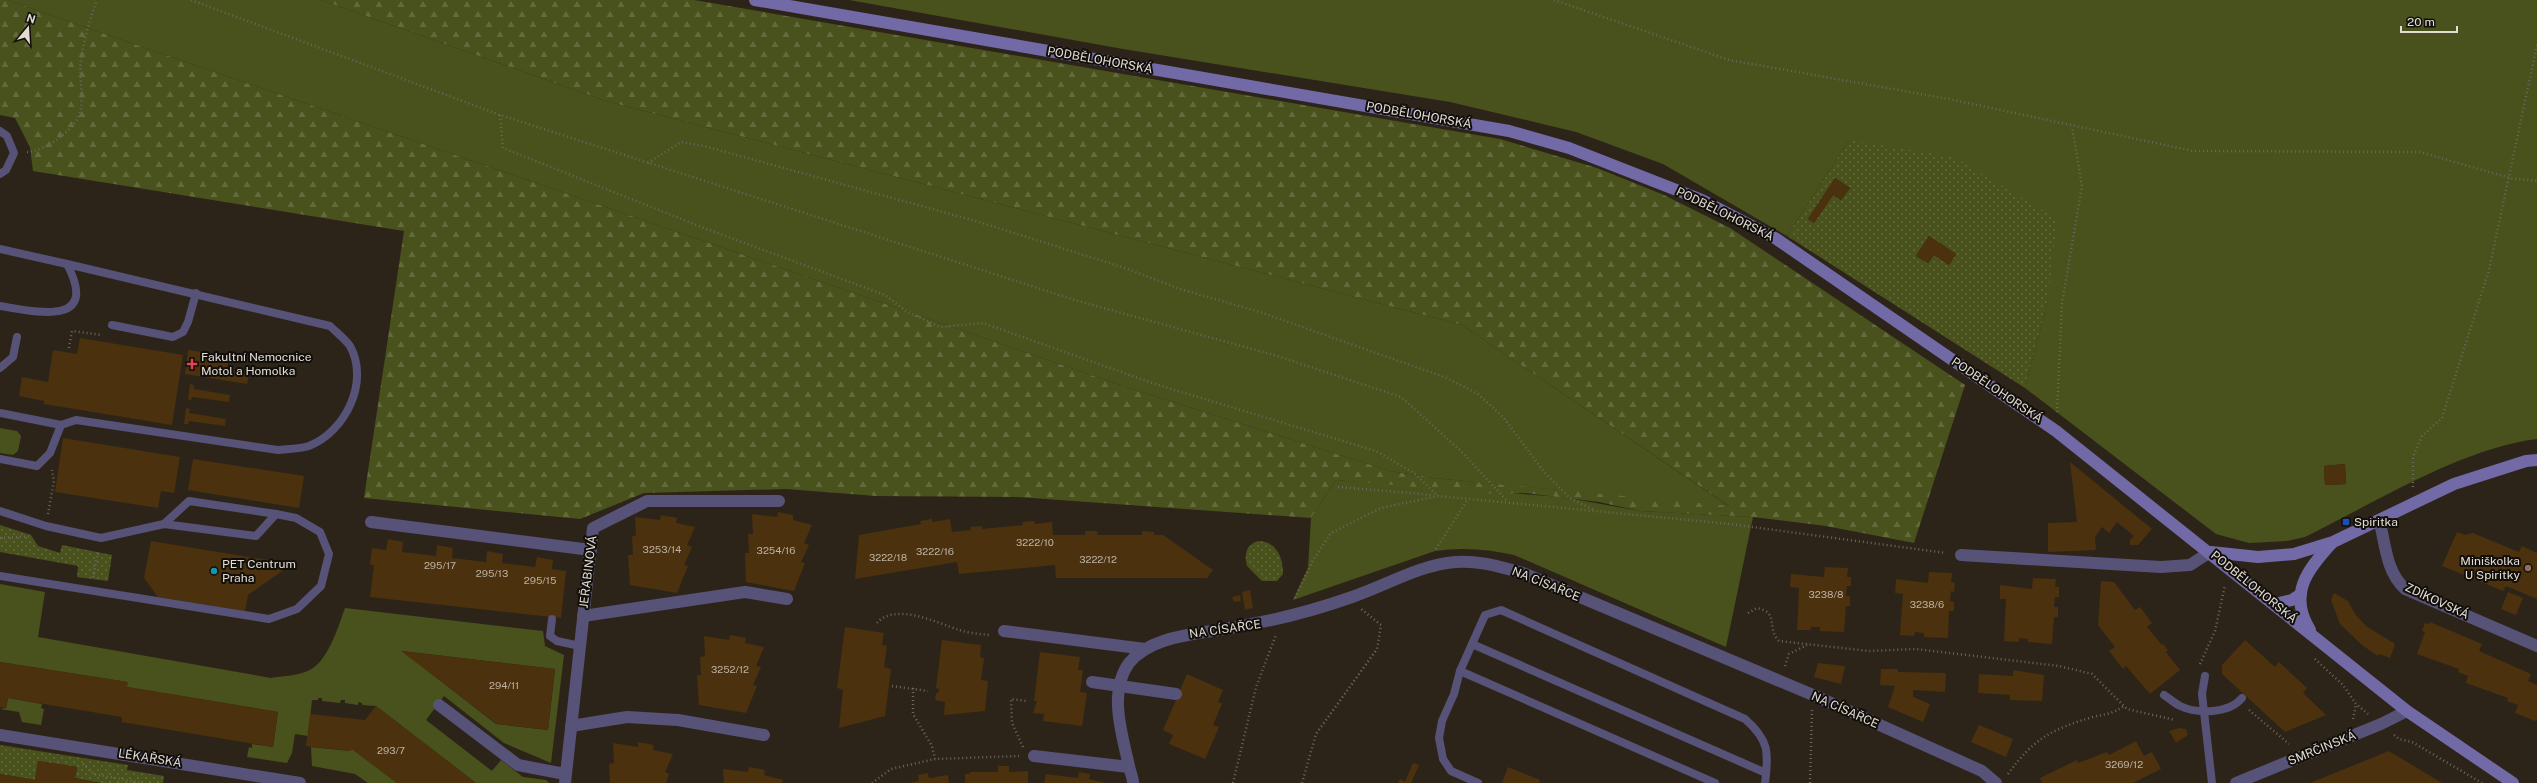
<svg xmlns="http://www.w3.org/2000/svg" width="2537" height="783" viewBox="0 0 2537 783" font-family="'Public Sans',sans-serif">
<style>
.grass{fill:#49521c;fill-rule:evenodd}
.forest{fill:url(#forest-firs)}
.park{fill:url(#park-dots);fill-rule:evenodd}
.building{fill:#4b310d}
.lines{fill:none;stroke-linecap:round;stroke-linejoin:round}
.path{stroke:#6e665c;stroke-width:2.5;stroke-dasharray:1 3;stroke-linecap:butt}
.lane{stroke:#575278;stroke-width:8}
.street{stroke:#575278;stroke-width:12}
.secondary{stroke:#726aa7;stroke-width:12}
.health-dot{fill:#e0444e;stroke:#120e09;stroke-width:1.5}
.transit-dot{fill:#1a4fb4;stroke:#120e09;stroke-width:1.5}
.education-dot{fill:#8d6e63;stroke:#120e09;stroke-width:1.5}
.culture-dot{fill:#0f9aa8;stroke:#120e09;stroke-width:1.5}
.labels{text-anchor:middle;stroke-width:4;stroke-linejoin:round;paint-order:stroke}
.number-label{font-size:10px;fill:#bcb1a3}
.street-label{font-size:12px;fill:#e2dcd5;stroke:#120e09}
.poi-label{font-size:12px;fill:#e2dcd5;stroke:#120e09;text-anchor:start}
</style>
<defs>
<pattern id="forest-firs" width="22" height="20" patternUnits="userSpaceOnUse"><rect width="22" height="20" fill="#49521c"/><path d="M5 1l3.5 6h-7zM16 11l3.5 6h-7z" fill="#636a3c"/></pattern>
<pattern id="park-dots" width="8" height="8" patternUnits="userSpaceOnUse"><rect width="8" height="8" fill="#49521c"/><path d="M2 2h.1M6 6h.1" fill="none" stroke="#636a3c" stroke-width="1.8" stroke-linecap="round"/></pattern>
</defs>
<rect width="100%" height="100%" fill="#2d2419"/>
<g class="grass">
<path d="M7,0H321L606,101L1462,325L1730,507L1434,478L1390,471L1120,385Z"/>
<path d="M849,0H2537V439C2462,448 2374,503 2305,537L2287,541L2249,543L2216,534L2025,388L2048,300L1849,140L1787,236L1663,164L1576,132L1450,102L1123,49ZM2345,464L2346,484L2325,485L2324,466Z"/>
<path d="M0,428L17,431L21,436L18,451L13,455L0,453Z"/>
<path d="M1336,480L1562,497L1640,511L1753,517L1726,647L1514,555C1487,549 1462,547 1435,551L1293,600L1308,568L1311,518Z"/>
<path d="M0,584L45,592L38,637L271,678C282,676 295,676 305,672C327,666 338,627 345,608L543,631L545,646L564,655L551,763L504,743L444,696L426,720L492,771L501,760L523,777L546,780L549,783H476L376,706L362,705V703L358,702V705L345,703V700H341L340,703L322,701V698H318V700H312L308,736L295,734L292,753L287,763L247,757L249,747L252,748V744L273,747L278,712L127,687V682L0,662ZM402,651L555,669L548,730L496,724Z"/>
<path d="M8,698L42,704L41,708L44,709L41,725L22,722L19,712L0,709L6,708Z"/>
<path d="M311,747L350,751L352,749L397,783H368L355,774L312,766Z"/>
</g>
<path class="forest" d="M0,0H7L1120,385L1390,471L1434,478L1729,506L1462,325L606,101L321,0H694L1500,139L1597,168L1664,195L1730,228L1965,385L1914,543L1826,526L1753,517L1640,511L1599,502L1525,493L1497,494L1336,480L1311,518L1018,497L876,496L786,489L644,493L580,519L364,498L404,231L33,171L30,147L15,118L0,115Z"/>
<g class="park">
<path d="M1849,140L1954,157L2057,219L2048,300L2025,388L1787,236ZM1835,178L1850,188L1841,200L1833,195L1814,223L1808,219ZM1929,236L1956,254L1949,265L1934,255L1928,263L1916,256Z"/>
<path d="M0,525L31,535L38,546L60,553L62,545L112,555L108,581L77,577L78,566L0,552Z"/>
<path d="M1258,541C1276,541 1283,557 1283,574L1277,581H1262L1247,566C1244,554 1246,545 1258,541Z"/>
<path d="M0,745L128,765L127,770L164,776L163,783H101L75,778L77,767L38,761L35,780L0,774Z"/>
</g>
<g class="building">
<path d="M1835,178L1850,188L1841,200L1833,195L1814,223L1808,219Z"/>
<path d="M1929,236L1956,254L1949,265L1934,255L1928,263L1916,256Z"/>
<path d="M80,338L183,355L172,425L44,404V401L19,396L22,377L48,382L53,350L77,354Z"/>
<path d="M188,350L229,356L227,370L249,374L247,384L185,374Z"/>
<path d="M190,384L194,385V389L230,395L229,402L192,397L191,401L188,399Z"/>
<path d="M186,408L190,409L189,413L226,419L225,426L189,421L188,424H184Z"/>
<path d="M63,438L180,457L174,493L161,491L158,508L55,492Z"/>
<path d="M193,459L304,476L299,508L188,490Z"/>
<path d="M2070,462L2152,529L2138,545H2130V540L2134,536L2117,522L2109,533L2102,527L2095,537L2096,550L2048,552V523L2077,522Z"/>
<path d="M2345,464L2346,484L2325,485L2324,466Z"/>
<path d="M778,512L793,515V520L812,525L804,543L809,545L801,562L805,563L794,591L746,582L745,553H749L748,534H753L752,514L777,517Z"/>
<path d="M661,515L677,518L676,523L695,527L687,545L692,547L684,565L688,566L677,593L630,585L628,555H633L632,536H636L635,517L660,520Z"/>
<path d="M930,515L933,522L950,519L952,532L971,530L970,527L982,526V529L1023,525L1022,522L1034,521L1035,524L1052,522L1053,535H1085V531H1097L1098,535H1142V531L1154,532V535H1163L1213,570L1207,578H1056L1055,565L959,574L957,562L855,579L859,535L921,524L920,521L931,519Z"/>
<path d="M2457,532L2465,535L2473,533L2519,552L2522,546L2537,553V599L2506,586L2503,591L2442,566Z"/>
<path d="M388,539L403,542L402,552L436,556L437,545L453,548L452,558L486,562L487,551L503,554L502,563L535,567L537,557L553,560L552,569L566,571L561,618L370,597L374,565H370L372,548L386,550Z"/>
<path d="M151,541L292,564L248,595L245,611L158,597L144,578Z"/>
<path d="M1825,567L1848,568L1847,577H1851V586H1847L1846,596H1850V606H1846L1844,632L1820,631V627H1811L1810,630H1797L1799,588L1790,587L1791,574L1824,577Z"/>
<path d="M1929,572L1952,573L1951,582L1955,583L1954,592L1951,591L1950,601L1954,602V611H1949L1948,638L1924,637V633L1915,632L1914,636L1900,635L1903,594L1895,593L1896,579L1928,583Z"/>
<path d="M2033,578L2056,579L2055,587H2059V597H2055L2054,607H2058V617H2054L2052,644L2028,642V639L2019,638V642L2004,641L2006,599H2000V585L2032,589Z"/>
<path d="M2101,581L2114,582L2135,610L2140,607L2152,623L2147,627L2162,645L2163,644L2168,650L2166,652L2180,670L2150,694L2126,666L2123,669L2109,651L2115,647L2098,625Z"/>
<path d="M1250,590L1253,608L1245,610L1242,592Z"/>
<path d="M2508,592L2523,598L2516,615L2501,609Z"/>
<path d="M2334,593L2348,601L2355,614L2366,626L2395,644L2390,658L2379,654L2378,656L2362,645L2340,624L2331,600Z"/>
<path d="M1240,595L1241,601L1234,602L1232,597Z"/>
<path d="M2430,622L2482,644L2479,651L2531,674L2528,681L2537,685V719L2535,721L2515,713L2518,705L2507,701L2508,698L2466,683L2468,676L2458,672L2459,669L2417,654L2425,632L2422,631L2425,623L2429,624Z"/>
<path d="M845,627L884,633L882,645L887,646L884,667L891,669L885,716L839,728L843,690L837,688Z"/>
<path d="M730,635L746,638L745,643L764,647L756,666L761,667L753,685L757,686L746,713L699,705L697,675H701L700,657L705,656L704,636L729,640Z"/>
<path d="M942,640L981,645L980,657L984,658L981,680L988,681L985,711L944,715L945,702L935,700L936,693H938L939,689L936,688Z"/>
<path d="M2245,640L2275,667L2279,662L2307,688L2303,693L2326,715L2285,732L2222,674V665Z"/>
<path d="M401,651L555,669L548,730L497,724Z"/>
<path d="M1040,652L1080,657L1078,670H1083L1080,692L1087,693L1082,726L1043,721L1044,714L1033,713L1037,701H1034Z"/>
<path d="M0,662L128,682L127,687L278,712L273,747L122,722V717L8,698L6,708L0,707Z"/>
<path d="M1818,663L1845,666L1841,684L1814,677Z"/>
<path d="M1881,669H1898V672L1946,673L1945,692L1913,690V697L1930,704L1923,722L1888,707L1895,686L1880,685Z"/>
<path d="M2013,670L2044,675L2042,701L2010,700V695L1978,693L1979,674L2013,676Z"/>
<path d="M1187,674L1223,690L1218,702L1222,704L1213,725L1219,727L1205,759L1169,744L1173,735L1163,730Z"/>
<path d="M376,706L476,783H397L352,749L350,751L306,746L310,714L365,720Z"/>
<path d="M1979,725L2013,739L2006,757L1971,742Z"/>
<path d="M2180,728L2186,729L2188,735L2176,743L2169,731Z"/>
<path d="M2136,741L2144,756L2152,752L2161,769L2133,783H2042L2040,778L2077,760L2078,763L2107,752L2109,755Z"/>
<path d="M638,742L654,745L653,750L673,754L665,772L669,774L666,783H610L609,764L614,763L613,743L638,747Z"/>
<path d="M2389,751L2442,783H2310Z"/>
<path d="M38,761L77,767L75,778L97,783H0V774L35,780Z"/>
<path d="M998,763L999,766H1009V772L1028,771V783H965V774H970V772H998Z"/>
<path d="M1413,763L1419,765L1411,783H1398L1400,779L1405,782Z"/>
<path d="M749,767L765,770L764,775L783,780L782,783H724L723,769L748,772Z"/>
<path d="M1508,767L1540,780L1539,783H1502Z"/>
<path d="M1079,772L1090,774L1089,779L1105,783H1044L1046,774L1078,778Z"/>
<path d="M928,773L929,778L948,775L949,783H910L919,781L918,775Z"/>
</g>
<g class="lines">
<g class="path">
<path d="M191,0L500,115L1078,301L1274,355L1401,397L1461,451L1508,502"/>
<path d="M1554,0L1729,60L1949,99L2193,151L2420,152L2510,178L2537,181"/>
<path d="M500,115L503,148L704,228L885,295L906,311L940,327L983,323L1155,384L1376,451L1414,473L1438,496"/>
<path d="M27,152C46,151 79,128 81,108C83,92 79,75 81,59C84,39 90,19 97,0"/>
<path d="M648,163L681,142L704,146L979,222L1125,268L1180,289L1260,312L1447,378L1478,394L1504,418L1544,472L1570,498L1594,510"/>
<path d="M69,348L72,331L102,335"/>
<path d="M2057,412L2062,303L2082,186L2072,127"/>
<path d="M1338,487L1433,495"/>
<path d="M2413,487V457L2422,436L2442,418L2489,270L2537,45"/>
<path d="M48,514L54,481L52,470"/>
<path d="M0,538L31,536"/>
<path d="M1436,549L1468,499"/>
<path d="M93,577L98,551"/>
<path d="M1295,598L1312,562L1331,533L1381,508L1438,496L1730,524L1946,553"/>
<path d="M1748,613L1757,608C1780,613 1766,628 1779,641L1869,651L1916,649L2059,666L2092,674L2127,709L2175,720"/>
<path d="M877,623C895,602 938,623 959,630C968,633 979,634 989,635"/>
<path d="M2315,659L2343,685L2356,704L2368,714"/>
<path d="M2200,664L2215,631L2225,585"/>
<path d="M1785,666L1789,654L1807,645"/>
<path d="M892,686L928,691"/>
<path d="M913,688V714L932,746L935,759"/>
<path d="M2249,710L2289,744"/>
<path d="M2353,719L2356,705"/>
<path d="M2394,735L2399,739L2412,742L2482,783"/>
<path d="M1023,747L1012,723L1011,699L1027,701"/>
<path d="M83,764L94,774L142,783"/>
<path d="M2008,774C2033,739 2052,729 2093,717C2105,714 2113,714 2124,706"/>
<path d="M872,783L891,769L935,759L1019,756"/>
<path d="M1233,783L1256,687L1276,635"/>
<path d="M1302,783L1316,734L1377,649L1381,625L1361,609"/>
<path d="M1810,783L1812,710"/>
</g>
<g class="lane">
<path d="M0,131L7,136L14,153L6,170L0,174"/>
<path d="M0,249L67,264C100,327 37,312 0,306"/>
<path d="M112,325L173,337L183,332L188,322L196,293"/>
<path d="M0,368L13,357L17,337"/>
<path d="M0,413L61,425L76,420L278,450C287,449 300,449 309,446C345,432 370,382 350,346C345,339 336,332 330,326L67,264"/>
<path d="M0,459L37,466L50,453L61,425"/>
<path d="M0,511L46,526L101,538L164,524L256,536L276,514L296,518L320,532L329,554L321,586L297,609L269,619L0,576"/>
<path d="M164,524L189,501L276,514"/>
<path d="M552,619L550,636L557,641L580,646"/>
<path d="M1472,644L1766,773"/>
<path d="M1460,671L1715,783"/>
<path d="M2205,676L2202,694L2212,783"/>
<path d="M2164,695C2169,698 2174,703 2180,706C2197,714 2229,714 2242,698"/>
<path d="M1478,783L1451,771L1443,759L1439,738L1442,721L1454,694L1460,671L1485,615L1501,610L1745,719C1769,740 1769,752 1765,783"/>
</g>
<g class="street">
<path d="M2379,520C2386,544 2385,570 2405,589L2537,646"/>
<path d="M371,522L591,550"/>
<path d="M1961,555L2161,567L2190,565L2210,552"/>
<path d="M583,616L745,592L787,599"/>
<path d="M1004,631L1145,649"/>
<path d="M1092,682L1176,694"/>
<path d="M439,705L518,765L565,774"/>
<path d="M571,726L627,717L678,720L764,735"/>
<path d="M0,735L300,783"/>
<path d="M1034,756L1129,767"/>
<path d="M565,783L593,528L647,501H779"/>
<path d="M1133,783C1133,777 1130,772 1129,766C1122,734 1108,692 1129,663C1147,641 1179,636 1205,632C1256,625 1304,614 1352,597C1385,586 1419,565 1455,562C1479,560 1500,567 1523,573L1813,695L1982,771L1996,783"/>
<path d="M2236,783L2381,724L2407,711"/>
</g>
<g class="secondary">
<path d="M755,0L1509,131L1569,148L1702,200L1775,238L2056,431L2407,711L2513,783"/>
<path d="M2211,552L2258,557L2294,554L2333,542L2454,484L2526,461L2537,460"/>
<path d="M2275,604L2292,600L2301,594"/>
<path d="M2310,630C2288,594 2307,570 2332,543"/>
</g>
</g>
<path class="health-dot" d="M190 358h4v4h4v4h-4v4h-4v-4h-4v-4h4z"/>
<rect class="transit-dot" x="2342" y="518" width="8" height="8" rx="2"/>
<circle class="education-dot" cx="2528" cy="568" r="4"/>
<circle class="culture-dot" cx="214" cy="571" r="4"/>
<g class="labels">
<g class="number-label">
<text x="1035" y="546">3222/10</text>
<text x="662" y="553">3253/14</text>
<text x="776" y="554">3254/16</text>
<text x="935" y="555">3222/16</text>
<text x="888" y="561">3222/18</text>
<text x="1098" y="563">3222/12</text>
<text x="440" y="569">295/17</text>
<text x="492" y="577">295/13</text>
<text x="540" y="584">295/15</text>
<text x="1826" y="598">3238/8</text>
<text x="1927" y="608">3238/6</text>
<text x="730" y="673">3252/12</text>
<text x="504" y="689">294/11</text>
<text x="391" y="754">293/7</text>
<text x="2124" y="768">3269/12</text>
</g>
<g class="street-label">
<text transform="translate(1100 60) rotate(10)" y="4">PODBĚLOHORSKÁ</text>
<text transform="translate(1419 115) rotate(10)" y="4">PODBĚLOHORSKÁ</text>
<text transform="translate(1725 214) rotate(26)" y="4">PODBĚLOHORSKÁ</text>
<text transform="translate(1997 390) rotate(34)" y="4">PODBĚLOHORSKÁ</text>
<text transform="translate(588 572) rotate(-83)" y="4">JEŘABINOVÁ</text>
<text transform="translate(1546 584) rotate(22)" y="4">NA CÍSAŘCE</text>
<text transform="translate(2254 587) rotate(39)" y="4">PODBĚLOHORSKÁ</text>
<text transform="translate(2437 601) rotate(25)" y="4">ZDÍKOVSKÁ</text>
<text transform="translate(1225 629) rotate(-8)" y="4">NA CÍSAŘCE</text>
<text transform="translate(1845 710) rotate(24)" y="4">NA CÍSAŘCE</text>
<text transform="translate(2322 748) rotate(-22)" y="4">SMRČINSKÁ</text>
<text transform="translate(150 758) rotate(9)" y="4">LÉKAŘSKÁ</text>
</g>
<g class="poi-label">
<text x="201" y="361">Fakultní Nemocnice<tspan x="201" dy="14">Motol a Homolka</tspan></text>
<text x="2354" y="526">Spiritka</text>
<text x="2520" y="565" text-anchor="end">Miniškolka<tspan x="2520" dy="14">U Spiritky</tspan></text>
<text x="222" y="568">PET Centrum<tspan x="222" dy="14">Praha</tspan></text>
</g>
</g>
<g transform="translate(28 28) rotate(18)" stroke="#120e09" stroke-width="3" paint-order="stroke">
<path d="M0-3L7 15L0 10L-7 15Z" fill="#e2dcd5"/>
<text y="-6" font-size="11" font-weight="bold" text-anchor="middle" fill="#e2dcd5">N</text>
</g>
<path d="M2401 26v6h56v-6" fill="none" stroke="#e2dcd5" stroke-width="2"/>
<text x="2407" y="26" font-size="12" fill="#e2dcd5" stroke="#120e09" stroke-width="3" paint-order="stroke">20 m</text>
</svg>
